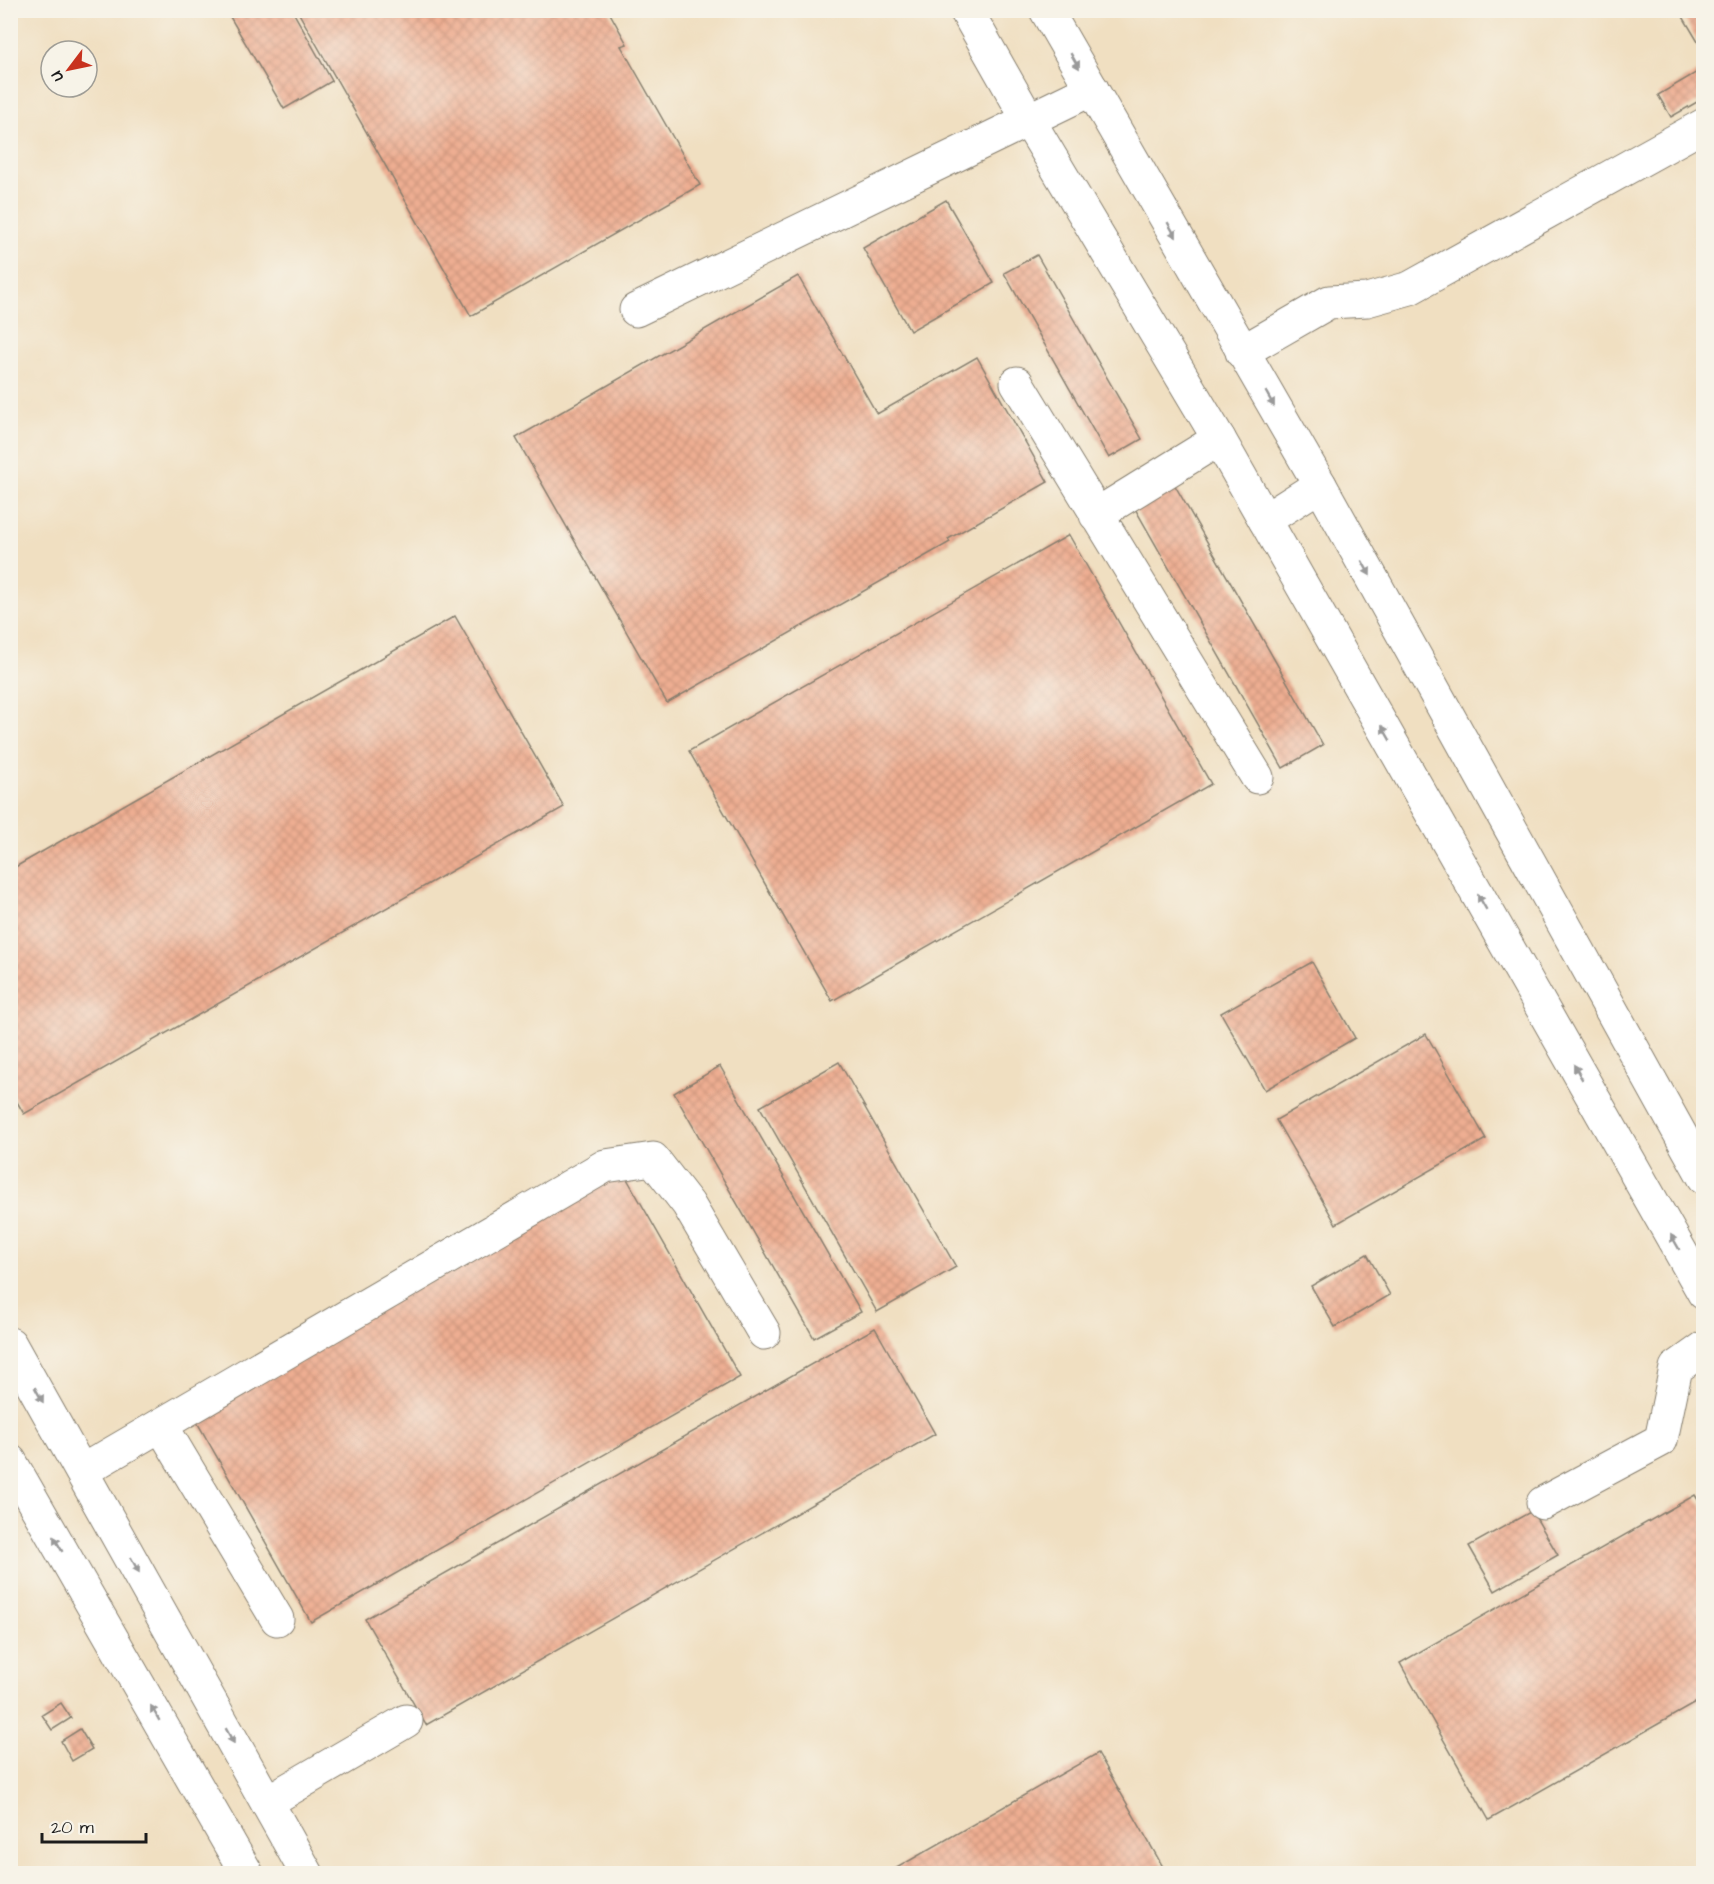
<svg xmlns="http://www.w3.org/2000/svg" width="1714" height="1884" viewBox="0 0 1714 1884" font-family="'Architects Daughter',sans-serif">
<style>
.building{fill:url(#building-cross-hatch)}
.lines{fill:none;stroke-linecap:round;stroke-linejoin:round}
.minor-casing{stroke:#867e6e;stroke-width:35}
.minor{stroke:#fff;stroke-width:33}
.oneway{fill:#999}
</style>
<defs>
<pattern id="building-cross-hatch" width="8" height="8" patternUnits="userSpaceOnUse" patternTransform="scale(1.5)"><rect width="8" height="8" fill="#eeae92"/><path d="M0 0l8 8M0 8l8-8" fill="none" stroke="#cc957d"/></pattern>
</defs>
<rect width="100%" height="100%" fill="#f7f3e8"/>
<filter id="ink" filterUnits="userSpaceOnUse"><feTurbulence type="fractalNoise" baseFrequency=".0167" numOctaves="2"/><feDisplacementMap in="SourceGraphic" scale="12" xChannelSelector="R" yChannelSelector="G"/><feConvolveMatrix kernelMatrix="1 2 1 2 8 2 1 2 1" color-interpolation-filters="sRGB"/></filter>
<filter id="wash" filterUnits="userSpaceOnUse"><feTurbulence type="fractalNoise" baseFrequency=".008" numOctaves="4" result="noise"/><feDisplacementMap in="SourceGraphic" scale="24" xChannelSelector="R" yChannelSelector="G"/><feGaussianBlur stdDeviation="1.35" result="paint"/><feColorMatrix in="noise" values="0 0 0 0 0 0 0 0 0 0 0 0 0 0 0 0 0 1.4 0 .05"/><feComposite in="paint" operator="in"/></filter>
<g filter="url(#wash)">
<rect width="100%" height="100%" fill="#f0dfc1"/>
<g id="blocks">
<g class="building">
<path d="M226,10H292L332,81L284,109Z"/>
<path d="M297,10H608L627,44L621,46L700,185L471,316Z"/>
<path d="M1679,10H1704V52Z"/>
<path d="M1704,68V98L1671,117L1658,95Z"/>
<path d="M946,200L994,283L910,331L863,248Z"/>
<path d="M1037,255L1142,439L1109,458L1004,273Z"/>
<path d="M798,276L877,414L977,357L1048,482L948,539L950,542L667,703L516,438Z"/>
<path d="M1173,482L1323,745L1283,768L1133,505Z"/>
<path d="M1069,535L1211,784L832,1001L689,751Z"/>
<path d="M455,616L564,807L24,1114L10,1090V870Z"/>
<path d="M1312,962L1355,1038L1265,1090L1221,1013Z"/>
<path d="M1426,1034L1486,1139L1336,1224L1276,1120Z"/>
<path d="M839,1062L956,1267L877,1312L760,1107Z"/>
<path d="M720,1066L861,1312L814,1338L674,1093Z"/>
<path d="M622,1170L740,1377L311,1622L193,1415Z"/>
<path d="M1367,1254L1390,1295L1335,1327L1311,1286Z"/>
<path d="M875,1328L935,1434L426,1725L365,1619Z"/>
<path d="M1695,1495L1704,1509V1698L1489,1820L1400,1663Z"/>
<path d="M1532,1511L1558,1555L1495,1591L1469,1546Z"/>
<path d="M61,1703L71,1718L52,1730L42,1715Z"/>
<path d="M80,1729L92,1749L72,1761L61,1741Z"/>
<path d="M1098,1753L1167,1874H886Z"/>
</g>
</g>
</g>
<g filter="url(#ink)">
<use href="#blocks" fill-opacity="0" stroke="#867e6e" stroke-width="1.5"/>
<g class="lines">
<defs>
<g id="minor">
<path d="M966,10L1029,121L1219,439L1704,1293"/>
<path d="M1046,10L1320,485L1704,1177"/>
<path d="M636,310L1092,89"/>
<path d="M1242,352L1329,302L1367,300L1410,288L1704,125"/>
<path d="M1017,383L1257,777"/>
<path d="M1096,515L1219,439"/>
<path d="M1265,520L1320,485"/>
<path d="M10,1344L307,1874"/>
<path d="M161,1425L277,1619"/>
<path d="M10,1461L247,1874"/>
<path d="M82,1471L605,1166L653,1159L688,1204L764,1333"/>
<path d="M1543,1503L1661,1440L1676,1368L1704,1348"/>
<path d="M267,1802L406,1721"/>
</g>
</defs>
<use href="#minor" class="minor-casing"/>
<use href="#minor" class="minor"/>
</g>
<defs><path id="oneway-solid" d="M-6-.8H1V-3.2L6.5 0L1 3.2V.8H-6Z" transform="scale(1.5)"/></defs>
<g class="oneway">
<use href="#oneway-solid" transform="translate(1075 61) rotate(60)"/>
<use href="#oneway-solid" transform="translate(1172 230) rotate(60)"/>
<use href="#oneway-solid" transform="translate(1270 399) rotate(60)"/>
<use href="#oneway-solid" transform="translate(1366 568) rotate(61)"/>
<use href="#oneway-solid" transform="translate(1386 733) rotate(-120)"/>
<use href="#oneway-solid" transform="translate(1482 902) rotate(-120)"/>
<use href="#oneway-solid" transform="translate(1578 1072) rotate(-120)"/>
<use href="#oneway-solid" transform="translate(1675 1242) rotate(-120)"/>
<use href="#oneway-solid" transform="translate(39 1395) rotate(61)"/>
<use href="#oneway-solid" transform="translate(58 1544) rotate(-120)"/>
<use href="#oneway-solid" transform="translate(135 1565) rotate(61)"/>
<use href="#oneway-solid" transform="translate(155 1713) rotate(-120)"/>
<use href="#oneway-solid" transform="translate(230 1736) rotate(61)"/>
</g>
</g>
<rect width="1714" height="1884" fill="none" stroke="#f7f3e8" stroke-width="36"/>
<g transform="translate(69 69) rotate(238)"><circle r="28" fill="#f7f3e8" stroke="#9f9d96" stroke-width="1.5"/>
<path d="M0-4.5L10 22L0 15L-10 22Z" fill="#c8321e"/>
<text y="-9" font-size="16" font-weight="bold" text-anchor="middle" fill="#1c1c1c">U</text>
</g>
<path d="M42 1833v9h104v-9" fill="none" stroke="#1c1c1c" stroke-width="3"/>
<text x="51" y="1833" font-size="18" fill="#1c1c1c" stroke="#f7f3e8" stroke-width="4.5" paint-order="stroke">20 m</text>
</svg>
